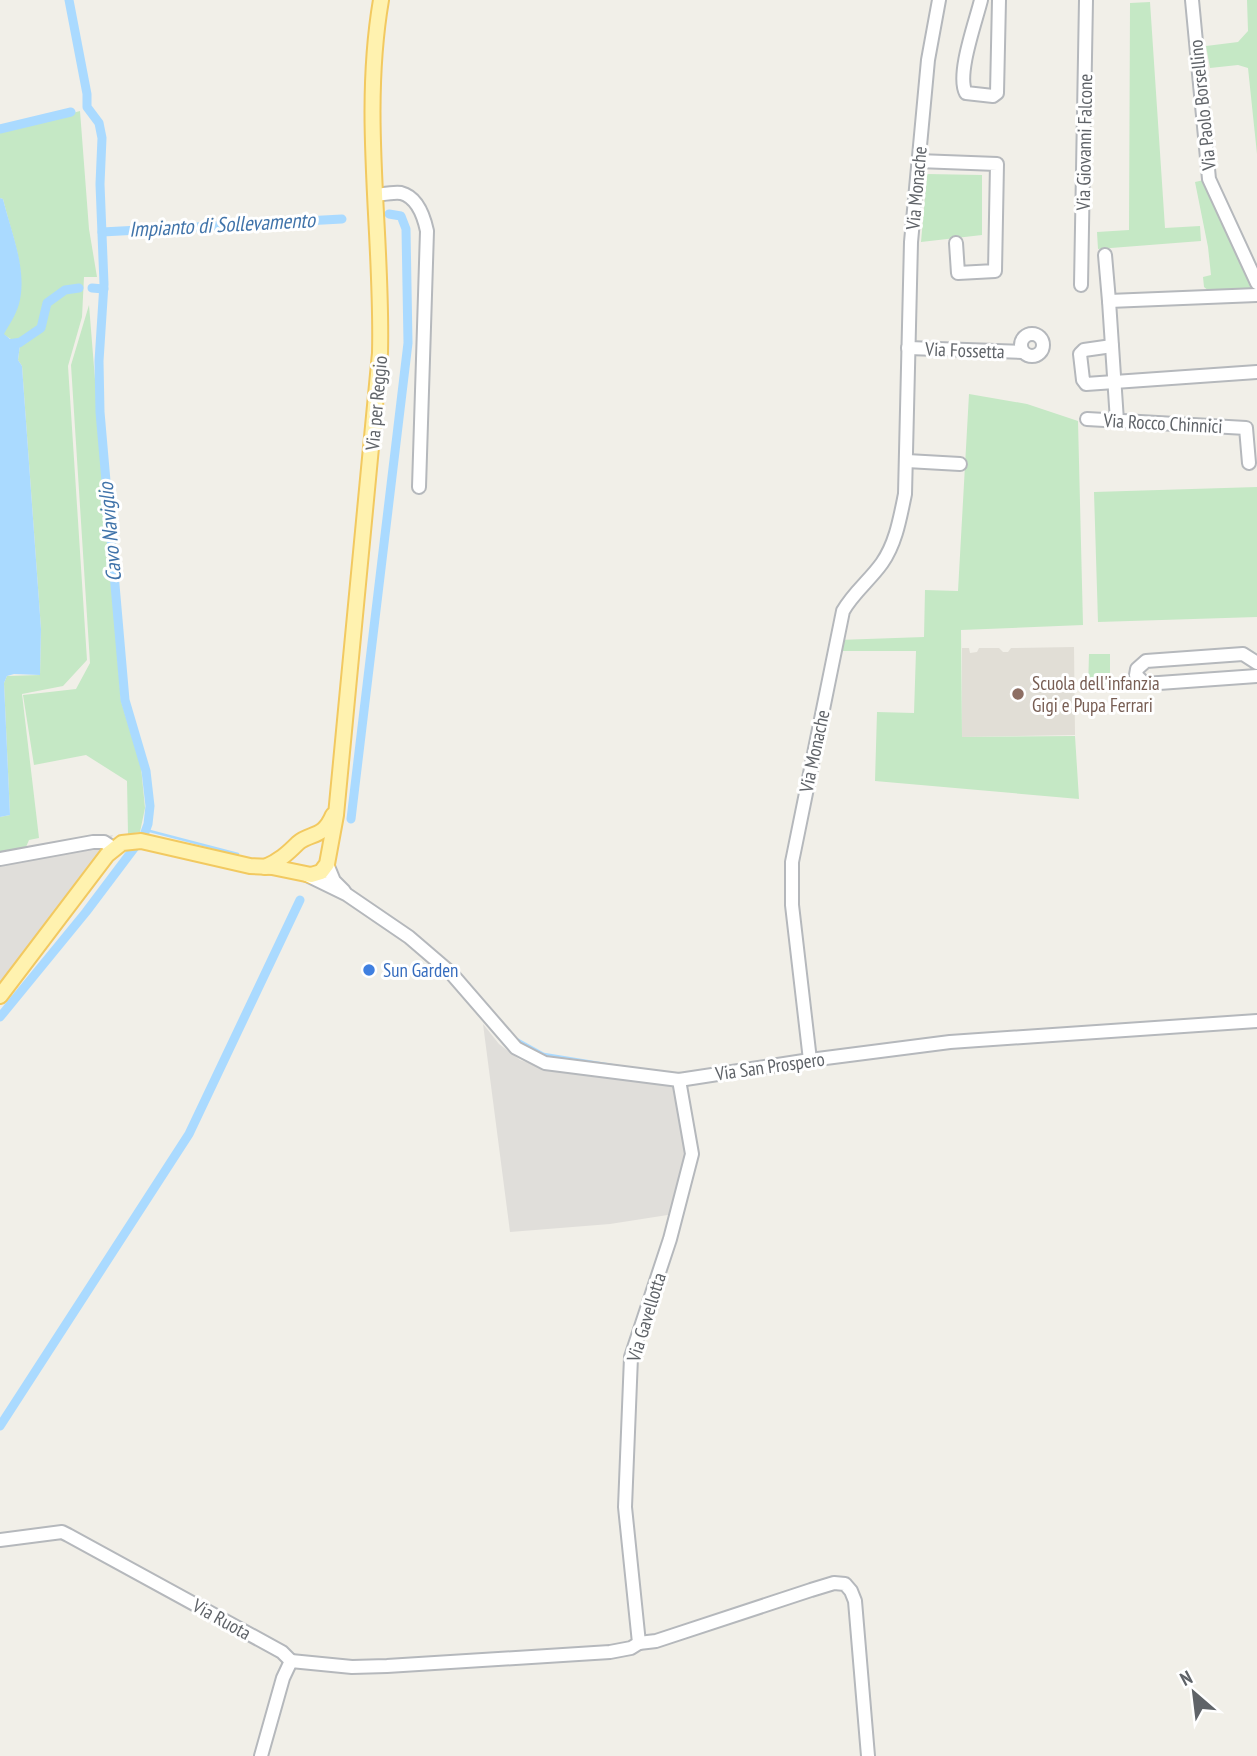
<svg xmlns="http://www.w3.org/2000/svg" width="1257" height="1756" viewBox="0 0 1257 1756" font-family="'PT Sans Narrow',sans-serif">
<style>
.industrial{fill:#e0deda}
.education{fill:#e1ded6}
.green{fill:#c5e8c5}
.water{fill:#aadaff}
.lines{fill:none;stroke-linecap:round;stroke-linejoin:round}
.stream{stroke:#aadaff;stroke-width:2.5}
.canal{stroke:#aadaff;stroke-width:9}
.minor-casing{stroke:#b5b8bc;stroke-width:16}
.major-casing{stroke:#f2c960;stroke-width:18}
.minor{stroke:#fff;stroke-width:12}
.major{stroke:#fff2af;stroke-width:14}
.education-dot{fill:#8d6e63;stroke:#fff;stroke-width:2.5}
.shop-dot{fill:#3f7fe0;stroke:#fff;stroke-width:2.5}
.labels{text-anchor:middle;stroke-width:6;stroke-linejoin:round;paint-order:stroke}
.street-label{font-size:19px;fill:#5f6368;stroke:#fff}
.education-label{font-size:19px;fill:#785e54;stroke:#fff;text-anchor:start}
.shop-label{font-size:19px;fill:#366cbe;stroke:#fff;text-anchor:start}
.water-label{font-size:21px;font-style:italic;fill:#4174aa;stroke:#fff}
</style>
<rect width="100%" height="100%" fill="#f1efe8"/>
<g class="industrial">
<path d="M113,835L100,855L0,989V863L46,847Z"/>
<path d="M483,1024L499,1044L520,1060L553,1071L636,1079L679,1077L689,1143L674,1214L610,1224L510,1232Z"/>
</g>
<path class="education" d="M1074,647L1075,735L962,737V648H969L970,653L977,652L979,648H999L1003,652H1008L1011,648Z"/>
<g class="green">
<path d="M1247,0H1257V154L1248,68L1238,65L1210,68L1206,46L1238,42L1248,31Z"/>
<path d="M1150,2L1165,228L1200,226L1201,241L1098,249L1097,232L1129,230L1130,3Z"/>
<path d="M80,111L89,229L97,277H84L82,317L68,366L87,660L63,686L22,694L39,838L29,840L26,847L0,853V817L10,815L4,683L7,676L40,675L41,629L22,366L18,360L20,345L3,334C35,284 16,252 3,199L0,198V132Z"/>
<path d="M927,174L982,175V235L921,242Z"/>
<path d="M1204,180L1252,289L1209,291L1204,287L1203,277L1211,275L1208,247L1195,182Z"/>
<path d="M89,305L121,701L141,767L145,808L140,832L128,834L127,781L86,755L34,765L23,695L76,689L90,663L71,365Z"/>
<path d="M969,394L1027,404L1078,421L1083,625L961,630L962,737L1075,736L1079,799L875,781L877,712L914,713L916,651H837L838,640L924,637L925,590L958,591Z"/>
<path d="M1257,487V617L1098,622L1094,492Z"/>
<path d="M1089,654H1110V689H1088Z"/>
</g>
<path class="water" d="M0,198L3,199C11,232 28,270 19,304C16,315 9,325 4,334L10,339L18,338L20,345L18,360L22,366L41,629L40,675L14,674L7,676L4,683L10,815L0,817Z"/>
<g class="lines">
<g class="stream">
<path d="M146,830L238,854"/>
<path d="M515,1038L544,1054L630,1068"/>
</g>
<g class="canal">
<path d="M0,129L71,112"/>
<path d="M102,232L342,219"/>
<path d="M92,288L104,289"/>
<path d="M19,343L41,328L47,303L65,290L79,288"/>
<path d="M351,819L408,343L406,229L401,216L389,214"/>
<path d="M0,1017L86,912L144,835L148,824L150,806L146,771L125,700L100,412L99,361L104,284L100,184L102,138L99,123L87,107V94L69,0"/>
<path d="M0,1426L189,1134L300,900"/>
</g>
<defs>
<g id="minor">
<path d="M981,0C976,21 956,75 966,93L993,96L997,93L999,0"/>
<path d="M1192,0L1209,179L1257,283"/>
<path d="M918,161L997,164L995,271L958,273L956,243"/>
<path d="M377,195C384,194 394,192 401,193C417,197 424,217 427,231L419,487"/>
<path d="M1105,255L1109,301"/>
<path d="M1081,285L1086,0"/>
<circle cx="1032" cy="345" r="11"/>
<path d="M1112,346L1084,350L1080,354L1083,380L1086,384L1257,372"/>
<path d="M908,348L1023,352"/>
<path d="M1087,419L1246,428L1249,463"/>
<path d="M1117,421L1109,301L1257,295"/>
<path d="M907,461L960,464"/>
<path d="M1257,663L1243,654L1146,661L1137,669L1136,675L1145,684L1257,676"/>
<path d="M0,859L93,842H104L113,848"/>
<path d="M327,864L334,881L344,891"/>
<path d="M305,874L346,894L409,937L451,973L516,1048L545,1063L679,1080L810,1060L950,1042L1257,1021"/>
<path d="M810,1060L792,905V862L843,611C853,593 870,580 882,563C896,543 900,518 905,494L911,242L928,60L939,0"/>
<path d="M0,1540L62,1532L68,1535L282,1652L291,1661"/>
<path d="M639,1643L656,1641L811,1590L834,1583L845,1584L851,1591L855,1601L868,1756"/>
<path d="M291,1661L352,1667L387,1666L610,1652L631,1648L639,1643L625,1507L631,1357L670,1239L692,1154L679,1080"/>
<path d="M261,1756L283,1678L291,1661"/>
</g>
<g id="major">
<path d="M265,867C279,861 287,854 298,843C311,832 323,839 333,815"/>
<path d="M0,996L107,855L122,843L141,841L250,866L272,867L311,875L321,872L327,864L336,815L380,353C383,236 361,117 381,0"/>
</g>
</defs>
<use href="#minor" class="minor-casing"/>
<use href="#major" class="major-casing"/>
<use href="#minor" class="minor"/>
<use href="#major" class="major"/>
</g>
<circle class="education-dot" cx="1018" cy="694" r="7"/>
<circle class="shop-dot" cx="369" cy="970" r="7"/>
<g class="labels">
<g class="street-label">
<text transform="translate(1202 105) rotate(-96)" y="7">Via Paolo Borsellino</text>
<text transform="translate(1084 142) rotate(-89)" y="7">Via Giovanni Falcone</text>
<text transform="translate(916 188) rotate(-85)" y="7">Via Monache</text>
<text transform="translate(965 350) rotate(2)" y="7">Via Fossetta</text>
<text transform="translate(376 403) rotate(-85)" y="7">Via per Reggio</text>
<text transform="translate(1163 423) rotate(3)" y="7">Via Rocco Chinnici</text>
<text transform="translate(814 751) rotate(-78)" y="7">Via Monache</text>
<text transform="translate(770 1066) rotate(-8)" y="7">Via San Prospero</text>
<text transform="translate(646 1317) rotate(-73)" y="7">Via Gavellotta</text>
<text transform="translate(222 1619) rotate(29)" y="7">Via Ruota</text>
</g>
<g class="education-label">
<text x="1032" y="690">Scuola dell'infanzia<tspan x="1032" dy="22">Gigi e Pupa Ferrari</tspan></text>
</g>
<g class="shop-label">
<text x="383" y="977">Sun Garden</text>
</g>
<g class="water-label">
<text transform="translate(222 225) rotate(-3)" y="7">Impianto di Sollevamento</text>
<text transform="translate(110 532) rotate(-95)" y="7">Cavo Naviglio</text>
</g>
</g>
<g transform="translate(1194 1693) rotate(332)" stroke="#ffffff" stroke-width="5" paint-order="stroke">
<path d="M0-5L12 26L0 18L-12 26Z" fill="#5f6368"/>
<text y="-10" font-size="19" font-weight="bold" text-anchor="middle" fill="#5f6368">N</text>
</g>
</svg>
